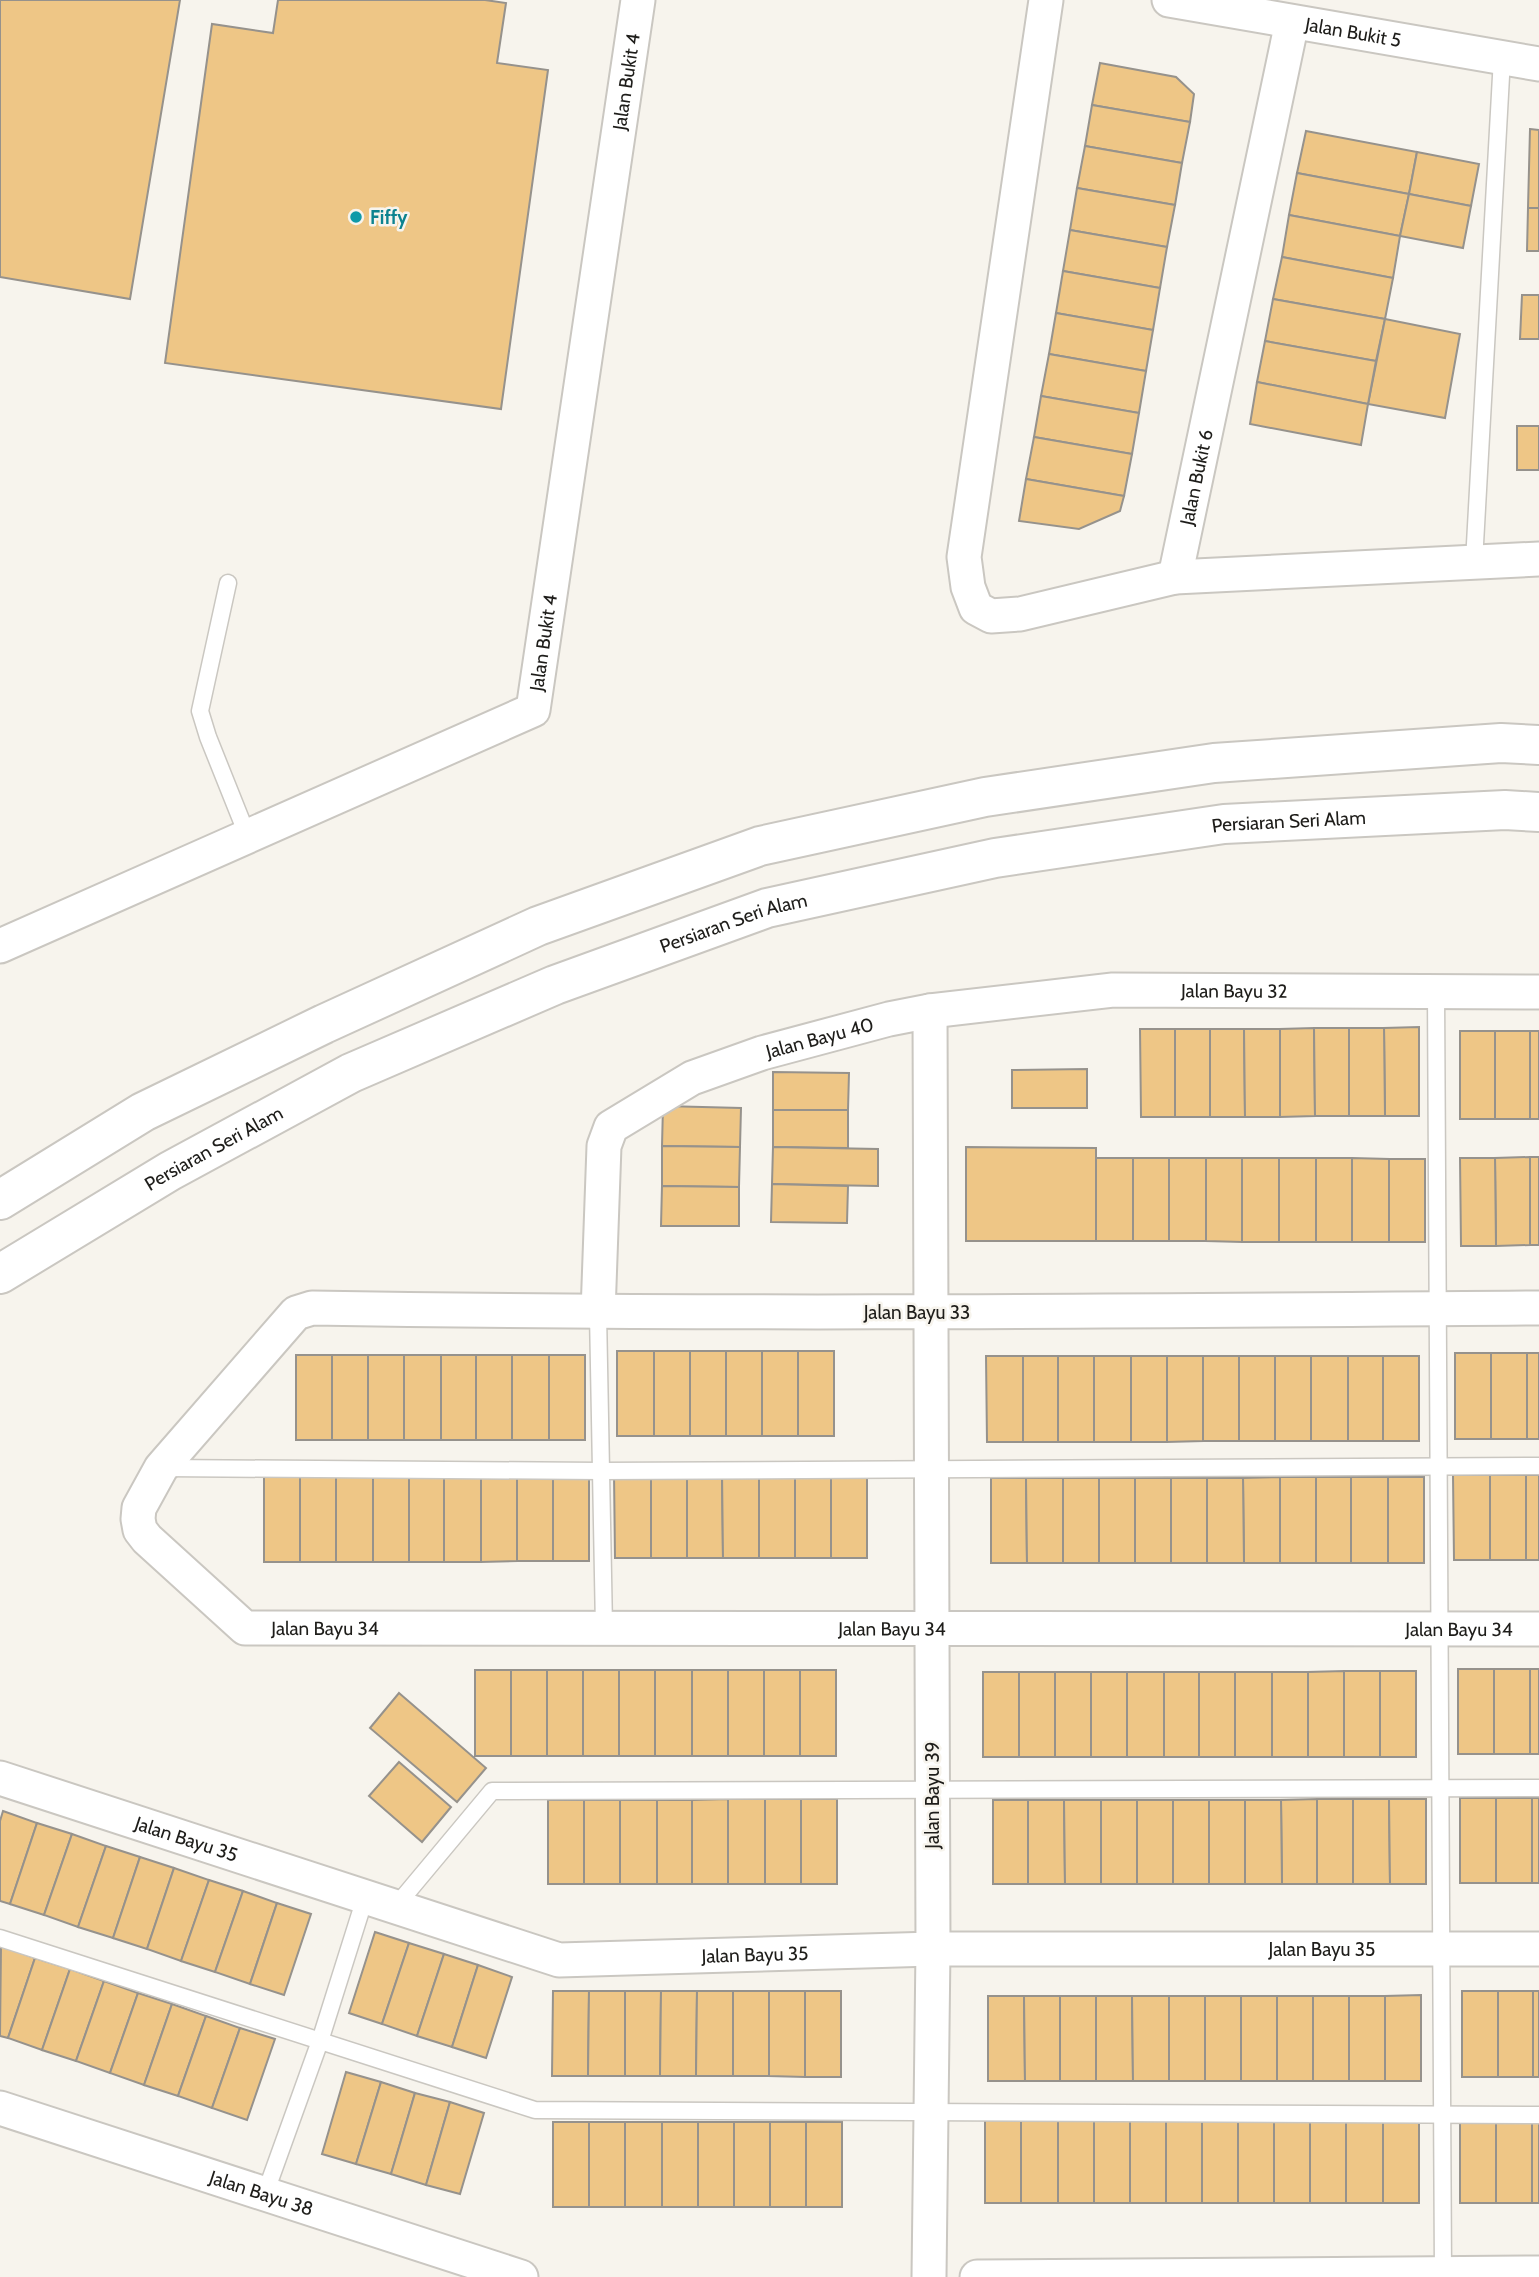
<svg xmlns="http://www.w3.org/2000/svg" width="1539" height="2277" viewBox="0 0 1539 2277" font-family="Cabin,sans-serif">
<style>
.building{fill:#eec686;stroke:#96928c;stroke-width:2}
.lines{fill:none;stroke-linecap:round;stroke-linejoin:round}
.service-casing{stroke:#cac7c1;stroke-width:19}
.minor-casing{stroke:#cac7c1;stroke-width:37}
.secondary-casing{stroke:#cac7c1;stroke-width:42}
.service{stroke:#fff;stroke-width:16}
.minor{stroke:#fff;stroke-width:33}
.secondary{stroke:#fff;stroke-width:38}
.culture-dot{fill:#0f9aa8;stroke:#f7f4ed;stroke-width:2.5}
.labels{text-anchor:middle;stroke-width:5;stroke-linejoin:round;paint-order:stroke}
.street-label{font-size:19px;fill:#1e1d1a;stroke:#f7f4ed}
.culture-label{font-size:19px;font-weight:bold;fill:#0d838f;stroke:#f7f4ed;text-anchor:start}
</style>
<rect width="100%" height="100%" fill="#f7f4ed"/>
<g class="building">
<path d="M0,0H180L130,299L0,277Z"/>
<path d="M278,0H485L506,3L497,63L548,70L501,409L165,363L212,24L273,33Z"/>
<path d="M1100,63L1176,77L1194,94L1190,122L1092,105Z"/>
<path d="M1092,105L1190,122L1182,163L1085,146Z"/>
<path d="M1530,129L1539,130V208H1528Z"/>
<path d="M1306,131L1417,152L1409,194L1297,173Z"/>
<path d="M1085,146L1182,163L1175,205L1077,188Z"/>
<path d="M1417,152L1479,164L1471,206L1409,194Z"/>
<path d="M1297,173L1409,194L1400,236L1289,215Z"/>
<path d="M1077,188L1175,205L1167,247L1070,230Z"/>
<path d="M1409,194L1471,206L1463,248L1400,236Z"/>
<path d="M1528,208H1539V251H1527Z"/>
<path d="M1289,215L1400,236L1393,278L1282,257Z"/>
<path d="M1070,230L1167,247L1160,288L1063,271Z"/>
<path d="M1282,257L1393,278L1385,319L1273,299Z"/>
<path d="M1063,271L1160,288L1153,330L1056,313Z"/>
<path d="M1522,295H1539V339H1520Z"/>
<path d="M1273,299L1385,319L1376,361L1265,341Z"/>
<path d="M1056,313L1153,330L1146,371L1049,354Z"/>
<path d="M1385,319L1460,334L1445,418L1368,404Z"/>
<path d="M1265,341L1376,361L1368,404L1257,382Z"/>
<path d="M1049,354L1146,371L1139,413L1041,396Z"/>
<path d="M1257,382L1368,404L1361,445L1250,424Z"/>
<path d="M1041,396L1139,413L1132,454L1034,437Z"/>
<rect x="1517" y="426" width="22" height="44"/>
<path d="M1034,437L1132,454L1124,496L1026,479Z"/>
<path d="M1026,479L1124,496L1120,511L1079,529L1019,521Z"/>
<path d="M1419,1027V1116H1385L1384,1028Z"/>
<path d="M1314,1028L1315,1116L1280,1117V1029Z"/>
<path d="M1314,1028H1349V1116H1315Z"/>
<path d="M1349,1028H1384L1385,1116H1349Z"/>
<path d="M1140,1029H1175V1117H1141Z"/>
<rect x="1175" y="1029" width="35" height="88"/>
<path d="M1210,1029H1244L1245,1117H1210Z"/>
<path d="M1244,1029H1280V1117H1245Z"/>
<rect x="1460" y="1031" width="35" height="88"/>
<rect x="1495" y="1031" width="35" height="88"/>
<rect x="1530" y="1031" width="9" height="88"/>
<path d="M1087,1069V1108H1012V1070Z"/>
<path d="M773,1072L849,1073L848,1110H773Z"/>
<path d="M663,1106L741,1108L740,1147L662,1146Z"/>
<path d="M773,1110H848V1148L773,1147Z"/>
<path d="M662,1146L740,1147L739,1187L662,1186Z"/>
<path d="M773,1147L878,1149V1186L772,1184Z"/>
<path d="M966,1147L1096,1148V1241H966Z"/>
<rect x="1530" y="1157" width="9" height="88"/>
<path d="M1530,1157V1245L1496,1246L1495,1158Z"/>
<rect x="1096" y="1158" width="37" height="83"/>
<rect x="1133" y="1158" width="36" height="83"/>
<rect x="1169" y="1158" width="37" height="83"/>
<path d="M1206,1158H1242V1242L1206,1241Z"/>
<rect x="1242" y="1158" width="37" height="84"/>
<rect x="1279" y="1158" width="37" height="84"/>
<rect x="1316" y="1158" width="36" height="84"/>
<path d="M1352,1158L1389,1159V1242H1352Z"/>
<path d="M1460,1158H1495L1496,1246H1461Z"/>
<rect x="1389" y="1159" width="36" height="83"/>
<path d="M772,1184L848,1186L847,1223L771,1222Z"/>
<path d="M662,1186L739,1187V1226H661Z"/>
<rect x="617" y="1351" width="37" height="85"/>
<rect x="654" y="1351" width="36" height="85"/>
<rect x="690" y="1351" width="36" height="85"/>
<rect x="726" y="1351" width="36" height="85"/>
<rect x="762" y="1351" width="36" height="85"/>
<rect x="798" y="1351" width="36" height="85"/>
<rect x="1455" y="1353" width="36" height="86"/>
<rect x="1491" y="1353" width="36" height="86"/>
<rect x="1527" y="1353" width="12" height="86"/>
<rect x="296" y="1355" width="36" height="85"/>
<rect x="332" y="1355" width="36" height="85"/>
<rect x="368" y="1355" width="36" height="85"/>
<rect x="404" y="1355" width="37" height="85"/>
<rect x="441" y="1355" width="35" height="85"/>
<rect x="476" y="1355" width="36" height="85"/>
<rect x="512" y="1355" width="37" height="85"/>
<rect x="549" y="1355" width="36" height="85"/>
<path d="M986,1356H1023V1442H987Z"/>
<rect x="1023" y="1356" width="35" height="86"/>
<rect x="1058" y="1356" width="36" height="86"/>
<rect x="1094" y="1356" width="37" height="86"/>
<rect x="1131" y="1356" width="36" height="86"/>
<path d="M1167,1356H1203V1441L1167,1442Z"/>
<rect x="1203" y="1356" width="36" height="85"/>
<rect x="1239" y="1356" width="36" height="85"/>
<rect x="1275" y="1356" width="36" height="85"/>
<rect x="1311" y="1356" width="37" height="85"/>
<rect x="1348" y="1356" width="35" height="85"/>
<rect x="1383" y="1356" width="36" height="85"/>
<rect x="831" y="1472" width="36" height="86"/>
<path d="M831,1472V1558H795V1473Z"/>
<path d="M614,1473H651V1558H615Z"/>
<rect x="651" y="1473" width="36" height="85"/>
<path d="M687,1473H722L723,1558H687Z"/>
<path d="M722,1473H759V1558H723Z"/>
<rect x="759" y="1473" width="36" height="85"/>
<path d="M1453,1475H1490V1560H1454Z"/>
<rect x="1490" y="1475" width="36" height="85"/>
<rect x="1526" y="1475" width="13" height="85"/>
<rect x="264" y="1476" width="36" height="86"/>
<rect x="300" y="1476" width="36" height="86"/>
<rect x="336" y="1476" width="37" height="86"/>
<rect x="373" y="1476" width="36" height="86"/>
<rect x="409" y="1476" width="35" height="86"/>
<rect x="444" y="1476" width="37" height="86"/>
<path d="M481,1476H517V1561L481,1562Z"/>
<rect x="517" y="1476" width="36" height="85"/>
<rect x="553" y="1476" width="36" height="85"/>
<rect x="1280" y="1477" width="36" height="86"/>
<path d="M1280,1477V1563H1244L1243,1478Z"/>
<rect x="1316" y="1477" width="35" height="86"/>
<rect x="1351" y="1477" width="37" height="86"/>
<rect x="1388" y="1477" width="36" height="86"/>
<path d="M991,1478H1026L1027,1563H991Z"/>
<path d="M1026,1478H1063V1563H1027Z"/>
<rect x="1063" y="1478" width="36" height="85"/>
<rect x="1099" y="1478" width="36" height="85"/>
<rect x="1135" y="1478" width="36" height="85"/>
<rect x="1171" y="1478" width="36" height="85"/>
<path d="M1207,1478H1243L1244,1563H1207Z"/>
<rect x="1458" y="1669" width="36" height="85"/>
<rect x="1494" y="1669" width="36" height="85"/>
<rect x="1530" y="1669" width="9" height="85"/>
<rect x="475" y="1670" width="36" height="86"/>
<rect x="511" y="1670" width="36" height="86"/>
<rect x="547" y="1670" width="36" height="86"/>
<rect x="583" y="1670" width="36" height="86"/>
<rect x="619" y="1670" width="36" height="86"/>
<rect x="655" y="1670" width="37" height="86"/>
<rect x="692" y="1670" width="36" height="86"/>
<rect x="728" y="1670" width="36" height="86"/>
<rect x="764" y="1670" width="36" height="86"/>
<rect x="800" y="1670" width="36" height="86"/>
<rect x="1344" y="1671" width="36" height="86"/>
<path d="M1344,1671V1757H1308V1672Z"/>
<rect x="1380" y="1671" width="36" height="86"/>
<rect x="983" y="1672" width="36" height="85"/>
<rect x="1019" y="1672" width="36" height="85"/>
<rect x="1055" y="1672" width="36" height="85"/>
<rect x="1091" y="1672" width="36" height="85"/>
<rect x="1127" y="1672" width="37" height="85"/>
<rect x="1164" y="1672" width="35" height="85"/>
<rect x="1199" y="1672" width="36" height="85"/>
<rect x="1235" y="1672" width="37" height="85"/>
<rect x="1272" y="1672" width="36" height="85"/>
<path d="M399,1693L486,1768L457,1802L370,1728Z"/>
<path d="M399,1762L451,1807L422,1842L369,1796Z"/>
<rect x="1460" y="1798" width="36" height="85"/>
<rect x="1496" y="1798" width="36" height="85"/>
<rect x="1532" y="1798" width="7" height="85"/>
<path d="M728,1799V1884H692V1800Z"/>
<rect x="728" y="1799" width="37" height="85"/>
<rect x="765" y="1799" width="36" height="85"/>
<rect x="801" y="1799" width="36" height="85"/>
<path d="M1317,1799V1884H1282L1281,1800Z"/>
<rect x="1317" y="1799" width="36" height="85"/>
<path d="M1353,1799H1389L1390,1884H1353Z"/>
<path d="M1389,1799H1426V1884H1390Z"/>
<rect x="548" y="1800" width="36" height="84"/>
<rect x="584" y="1800" width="36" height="84"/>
<rect x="620" y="1800" width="37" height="84"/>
<rect x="657" y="1800" width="35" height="84"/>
<rect x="993" y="1800" width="35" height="84"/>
<path d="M1028,1800H1064L1065,1884H1028Z"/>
<path d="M1064,1800H1101V1884H1065Z"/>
<rect x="1101" y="1800" width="36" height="84"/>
<rect x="1137" y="1800" width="36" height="84"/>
<rect x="1173" y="1800" width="36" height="84"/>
<rect x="1209" y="1800" width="36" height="84"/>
<path d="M1245,1800H1281L1282,1884H1245Z"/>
<path d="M3,1811L37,1823L10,1904L0,1901V1821Z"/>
<path d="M37,1823L72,1834L44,1915L10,1904Z"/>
<path d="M72,1834L106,1846L78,1927L44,1915Z"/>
<path d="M106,1846L140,1857L113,1938L78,1927Z"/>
<path d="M140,1857L174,1868L147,1949L113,1938Z"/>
<path d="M174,1868L209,1880L181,1961L147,1949Z"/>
<path d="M209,1880L243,1891L215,1972L181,1961Z"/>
<path d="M243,1891L277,1903L250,1984L215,1972Z"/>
<path d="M277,1903L311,1914L284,1995L250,1984Z"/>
<path d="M375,1932L409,1943L382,2024L349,2013Z"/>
<path d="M409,1943L444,1954L417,2036L382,2024Z"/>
<path d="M1,1946L35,1958L8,2038L0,2036Z"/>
<path d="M444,1954L478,1965L452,2047L417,2036Z"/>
<path d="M35,1958L70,1969L42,2050L8,2038Z"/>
<path d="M478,1965L512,1977L486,2058L452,2047Z"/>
<path d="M70,1969L104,1981L76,2061L42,2050Z"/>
<path d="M104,1981L138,1993L110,2073L76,2061Z"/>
<path d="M553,1991H589L588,2076H552Z"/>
<path d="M589,1991H625V2076H588Z"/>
<path d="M625,1991H661L660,2076H625Z"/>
<path d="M661,1991H697L696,2076H660Z"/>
<path d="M697,1991H733V2076H696Z"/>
<rect x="733" y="1991" width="36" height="85"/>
<path d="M769,1991H805V2077L769,2076Z"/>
<rect x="805" y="1991" width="36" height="86"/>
<rect x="1462" y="1991" width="36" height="86"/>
<rect x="1498" y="1991" width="35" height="86"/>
<rect x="1533" y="1991" width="6" height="86"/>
<path d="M138,1993L172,2004L144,2085L110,2073Z"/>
<path d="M1421,1995V2081H1385V1996Z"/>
<path d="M988,1996H1024L1025,2081H988Z"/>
<path d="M1024,1996H1060V2081H1025Z"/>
<rect x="1060" y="1996" width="36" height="85"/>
<path d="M1096,1996H1132L1133,2081H1096Z"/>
<path d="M1132,1996H1169V2081H1133Z"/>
<rect x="1169" y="1996" width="36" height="85"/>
<rect x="1205" y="1996" width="36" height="85"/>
<rect x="1241" y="1996" width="36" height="85"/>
<rect x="1277" y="1996" width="36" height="85"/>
<rect x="1313" y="1996" width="36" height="85"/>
<rect x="1349" y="1996" width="36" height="85"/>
<path d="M172,2004L206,2016L178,2096L144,2085Z"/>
<path d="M206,2016L240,2028L212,2108L178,2096Z"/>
<path d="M240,2028L275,2039L247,2120L212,2108Z"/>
<path d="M346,2072L381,2082L356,2164L322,2154Z"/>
<path d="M381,2082L415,2093L391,2174L356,2164Z"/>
<path d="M415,2093L450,2102L426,2185L391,2174Z"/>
<path d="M450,2102L484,2113L460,2194L426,2185Z"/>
<path d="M1496,2117V2203H1460V2118Z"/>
<rect x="1496" y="2117" width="36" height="86"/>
<rect x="1532" y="2117" width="7" height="86"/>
<rect x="1346" y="2118" width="37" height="85"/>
<path d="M1346,2118V2203H1310V2119Z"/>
<rect x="1383" y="2118" width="36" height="85"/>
<rect x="985" y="2119" width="36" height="84"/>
<rect x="1021" y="2119" width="37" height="84"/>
<rect x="1058" y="2119" width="36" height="84"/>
<rect x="1094" y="2119" width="36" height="84"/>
<rect x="1130" y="2119" width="36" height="84"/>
<rect x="1166" y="2119" width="36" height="84"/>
<rect x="1202" y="2119" width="36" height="84"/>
<rect x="1238" y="2119" width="36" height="84"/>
<rect x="1274" y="2119" width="36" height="84"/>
<rect x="553" y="2122" width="36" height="85"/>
<rect x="589" y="2122" width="36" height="85"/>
<rect x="625" y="2122" width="37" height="85"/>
<rect x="662" y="2122" width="36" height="85"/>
<rect x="698" y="2122" width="36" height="85"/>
<rect x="734" y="2122" width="36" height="85"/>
<rect x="770" y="2122" width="36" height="85"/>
<rect x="806" y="2122" width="36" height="85"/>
</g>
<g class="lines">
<defs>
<g id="service">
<path d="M1474,562L1502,58"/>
<path d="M228,583L200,711L208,737L248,837"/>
<path d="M1436,992L1443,2273"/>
<path d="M598,1313L604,1628"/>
<path d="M164,1468L601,1471L1539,1466"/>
<path d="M396,1906L492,1791L1539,1788"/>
<path d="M0,1938L535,2110L1539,2115"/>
<path d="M265,2194L320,2041L365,1898"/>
</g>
<g id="minor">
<path d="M1046,0L964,557L968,587L976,608L991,616L1020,614L1175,577L1539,559"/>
<path id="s1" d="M1169,0L1539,64"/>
<path id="s2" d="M1175,577L1292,22"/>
<path id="s3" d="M0,946L533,710L638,0"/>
<path id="s4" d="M1539,1308C1130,1311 721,1315 312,1308L296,1313L161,1468L139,1508L138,1519L140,1530L147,1539L245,1628L1539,1629"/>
<path id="s5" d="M598,1313L604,1146L611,1127L692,1078L762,1053L889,1019L930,1011L1113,990L1539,992"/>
<path id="s6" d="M0,1778L559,1960L933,1949H1539"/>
<path id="s7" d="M0,2108L521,2277"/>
<path d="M929,2277L933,1949L930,1011"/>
<path d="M977,2277L1539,2273"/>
</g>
<g id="secondary">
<path d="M0,1200L143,1112L324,1024L538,926L760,846L985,797L1214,763L1501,743L1539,745"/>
<path id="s8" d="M0,1274L170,1171L351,1073L555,985L767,908L995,858L1224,824L1505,810L1539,812"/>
</g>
</defs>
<use href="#service" class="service-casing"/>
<use href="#minor" class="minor-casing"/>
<use href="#secondary" class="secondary-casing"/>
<use href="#service" class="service"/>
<use href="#minor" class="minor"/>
<use href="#secondary" class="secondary"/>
</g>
<circle class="culture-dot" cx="356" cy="217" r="7"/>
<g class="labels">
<g class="street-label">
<text dy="7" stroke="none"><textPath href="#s1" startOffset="187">Jalan Bukit 5</textPath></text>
<text dy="7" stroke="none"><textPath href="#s3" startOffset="1218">Jalan Bukit 4</textPath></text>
<text dy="7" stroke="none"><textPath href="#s2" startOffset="102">Jalan Bukit 6</textPath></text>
<text dy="7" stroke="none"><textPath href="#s3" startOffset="651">Jalan Bukit 4</textPath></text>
<text dy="7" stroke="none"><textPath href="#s8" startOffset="1382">Persiaran Seri Alam</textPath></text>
<text dy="7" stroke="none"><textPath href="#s8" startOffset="816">Persiaran Seri Alam</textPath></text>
<text dy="7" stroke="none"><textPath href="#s5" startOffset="835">Jalan Bayu 32</textPath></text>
<text dy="7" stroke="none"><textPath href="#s5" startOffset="416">Jalan Bayu 40</textPath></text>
<text dy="7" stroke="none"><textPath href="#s8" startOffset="248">Persiaran Seri Alam</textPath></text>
<text x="917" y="1319">Jalan Bayu 33</text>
<text dy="7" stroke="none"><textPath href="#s4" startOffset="1741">Jalan Bayu 34</textPath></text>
<text dy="7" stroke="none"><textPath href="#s4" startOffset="2308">Jalan Bayu 34</textPath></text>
<text dy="7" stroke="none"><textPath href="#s4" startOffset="2875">Jalan Bayu 34</textPath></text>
<text transform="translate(932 1795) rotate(-90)" y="7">Jalan Bayu 39</text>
<text dy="7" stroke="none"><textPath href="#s6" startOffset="196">Jalan Bayu 35</textPath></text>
<text dy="7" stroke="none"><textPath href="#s6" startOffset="1351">Jalan Bayu 35</textPath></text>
<text dy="7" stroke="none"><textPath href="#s6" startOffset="784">Jalan Bayu 35</textPath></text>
<text dy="7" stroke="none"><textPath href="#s7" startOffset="275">Jalan Bayu 38</textPath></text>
</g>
<g class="culture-label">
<text x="370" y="224">Fiffy</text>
</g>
</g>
</svg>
